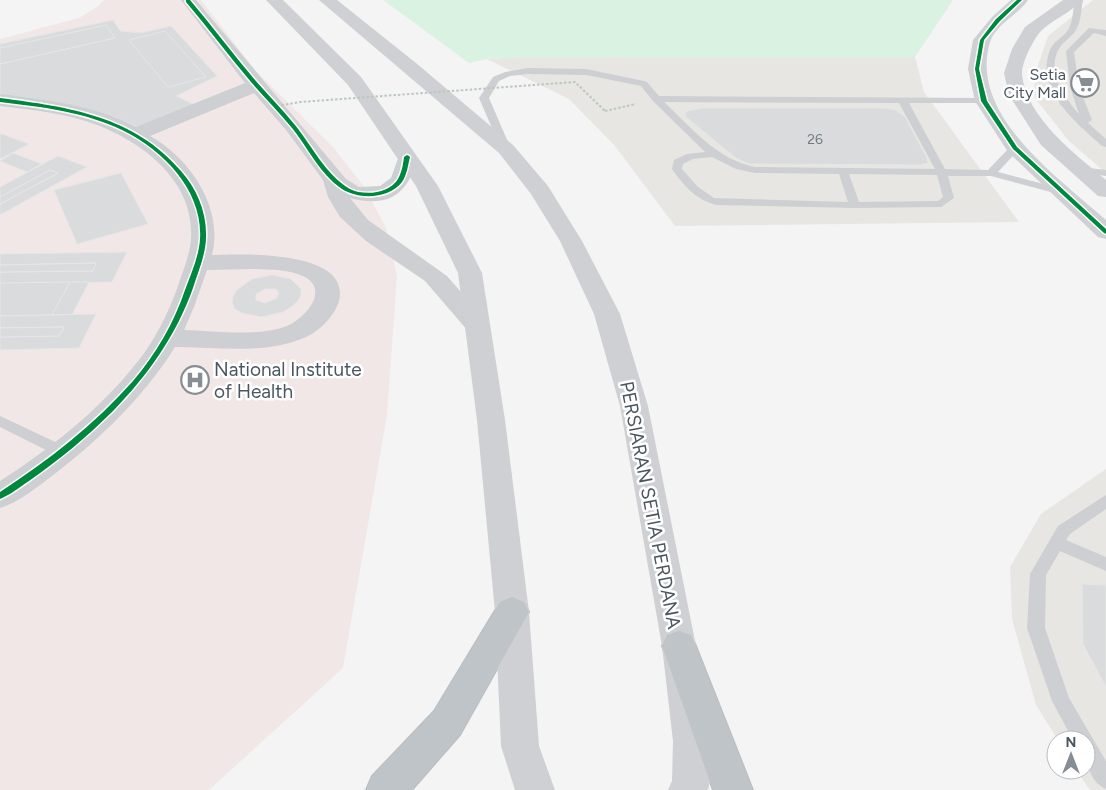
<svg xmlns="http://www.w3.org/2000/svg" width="1106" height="790" viewBox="0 0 1106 790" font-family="Figtree,sans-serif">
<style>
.commercial{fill:#e8e6e2}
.medical{fill:#f1e7e6}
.green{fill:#daf2e2}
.building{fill:#dadbdc;stroke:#e5e6e7;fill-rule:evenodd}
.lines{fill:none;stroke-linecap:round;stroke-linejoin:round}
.highway-casing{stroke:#b9bec2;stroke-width:2}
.path{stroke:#bbc7c3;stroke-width:2;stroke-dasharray:2.5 2;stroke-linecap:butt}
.lane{fill:#cdcfd2;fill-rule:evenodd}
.street{fill:#cdcfd2;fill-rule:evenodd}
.secondary{fill:#ced0d3;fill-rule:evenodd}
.highway{fill:#bfc4c8;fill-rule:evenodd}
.path-bridge{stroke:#bbc7c3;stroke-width:2;stroke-dasharray:2.5 2;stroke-linecap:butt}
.cycleway-casing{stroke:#fff;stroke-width:3}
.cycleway{fill:#00873e;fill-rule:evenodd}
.labels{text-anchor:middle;stroke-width:5;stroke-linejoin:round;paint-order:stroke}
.far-number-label{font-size:14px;fill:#707a80}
.far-poi-label{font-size:16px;fill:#4a5760;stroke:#fff;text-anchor:end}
.poi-label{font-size:19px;fill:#4a5760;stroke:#fff;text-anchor:start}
.street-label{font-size:19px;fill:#4a5760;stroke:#fff}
</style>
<rect width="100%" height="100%" fill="#f4f4f4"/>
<g class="commercial">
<path d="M1093,0H1106V173L1069,141L1035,98L1034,77L1048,36Z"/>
<path d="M520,57H915L924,92L1019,222L675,226L615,146L569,99L487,59Z"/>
<path d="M1106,469V790H1090L1076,770H1086V740H1058L1036,705L1012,619L1010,567L1041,514Z"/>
</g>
<path class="medical" d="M104,0H201L255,70L334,148L365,188L386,228L397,276L387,415L343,668L209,790H0V39L79,18L97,7Z"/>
<path class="green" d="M383,0H953L915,57H520L487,59L469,63Z"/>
<g class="building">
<path d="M113,20L120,31L141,33L171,26L217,76L176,96L197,106L144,130L115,117L0,97V64L115,38L106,25L0,48V44ZM165,31L206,77L168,87L129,40ZM172,99L188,107L145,126L129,118Z"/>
<path d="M113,20L120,31L141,33L171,26L217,76L176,96L197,106L144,130L115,117L0,97V44Z"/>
<path d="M106,25L115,38L0,64V48Z"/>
<path d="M165,31L206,77L168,87L129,40Z"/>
<path d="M701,108H885L896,110L905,117L927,158L928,163L920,165L749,164L736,158L686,117L685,114L687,111Z"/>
<path d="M0,134H2L29,144L0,159Z"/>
<path d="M13,153L42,164L27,172L0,161Z"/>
<path d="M58,156L87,167L0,215V204L58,173L50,170L0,197V187Z"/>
<path d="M50,170L58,173L0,204V197Z"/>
<path d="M121,173L148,224L77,244L54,190Z"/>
<path d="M127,252L112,282L0,284V272L93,271L96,263L0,265V254Z"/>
<path d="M96,263L93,271L0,272V265Z"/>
<path d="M272,275L291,279L301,289V295L298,301L291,307L283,312L261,317L242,313L235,309L232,303L233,296L237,290L252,279ZM265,289H276L279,293L277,298L265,303L256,300V294Z"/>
<path d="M70,282H89L72,315H52Z"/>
<path d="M70,282L52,315L0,316V283Z"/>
<path d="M96,314L79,348L0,350V337L59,336L64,327L0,328V316Z"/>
<path d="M64,327L59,336L0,337V328Z"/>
<path d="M1082,584L1106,585V687L1083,644Z"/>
</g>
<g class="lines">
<defs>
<g id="highway">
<path d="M512,597L524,602L529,612L460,735L412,790H366L372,776L434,711L500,602Z"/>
<path d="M679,631L691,635L696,646L753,790H713L662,646L667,635Z"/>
</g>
</defs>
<use href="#highway" class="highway-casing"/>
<path class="path" d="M605,111L636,104"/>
<g class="lane">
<path d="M1075,0H1083C1081,10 1081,22 1076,30C1072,37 1064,41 1060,47C1045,70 1064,97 1079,114L1070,87L1066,51L1089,28L1106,30V36L1094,33L1074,52L1079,87L1092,120L1088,123L1106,139V147L1102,146C1077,123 1034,90 1050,50C1053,41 1063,38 1068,30C1073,22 1073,9 1075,0Z"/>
<path d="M528,68L586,69L644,81L647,82L659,96L984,98L987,99V103H909L945,169L988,170L1011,146L1015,145L1020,148L998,172L1066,190L1067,192L1062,195L991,176H948L954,198L941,207L855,208L717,205C696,200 684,186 672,169L674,160L687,154L705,152L653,101L641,86L586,75L528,74L510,76L499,81L489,98L511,149L510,151H502L479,98L493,77L505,72ZM664,102L899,103L935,169L755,167C716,159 692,128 664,102ZM712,157L736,169L755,173L839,174L848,202L714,198L698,187L682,169L683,164L693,159ZM849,174L937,175L943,197L938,201L859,202Z"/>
<path d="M1081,167L1106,170V176L1077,172L1076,170Z"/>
<path d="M0,416L66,447L68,451L66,455L61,456L56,455L0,427Z"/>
<path d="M1106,495V509L1070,534L1066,540L1106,557V571L1060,551L1046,575L1045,628L1069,698L1106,761V789C1087,781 1086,758 1086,740H1073L1052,701L1027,628L1030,574L1058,526Z"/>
</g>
<path class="street" d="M181,0H196L346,179L359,187L380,186L391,178L400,153L407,151L414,153L417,157C409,195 388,208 350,198L368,220L447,276L490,325L486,331L477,333L468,331L425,281L366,241L340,217L328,197L323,180L286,130L254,93L150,136C190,158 224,208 212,255C239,254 352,249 339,301C335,315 320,331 306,337C266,355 218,347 175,347C143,398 100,439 52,476C36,488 19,502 0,508V481C50,449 98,411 135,365C154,342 168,314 178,286C183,270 190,255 191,239C195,182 144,143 97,125C66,113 32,110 0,106V94C45,100 96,105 136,127L245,83ZM252,269C269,270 289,269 305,277C330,291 304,319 287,326C258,337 215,331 184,330L194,307L207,270Z"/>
<g class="secondary">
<path d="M266,0H283L361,77L438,186L482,273L505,420L529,612L539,746L555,790H515L501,746L495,612L477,420L458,273L416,186L348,85Z"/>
<path d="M319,0H337L416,63L513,145L548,186L582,241L620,314L648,406L696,646L711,741L710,781L708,790H668L672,781L673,741L662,646L620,406L594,314L560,241L531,194L499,153Z"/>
<path d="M1011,0H1028C1018,15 996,24 990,42C968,115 1059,178 1106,220V239L1098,237L1008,152L975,101L968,69L973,40L992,17Z"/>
<path d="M1063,0H1081C1070,15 1047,21 1037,36C1031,45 1021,64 1022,75C1027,118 1075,154 1106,180V197L1098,196L1041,145L1009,95L1004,73L1012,49L1025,27Z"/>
</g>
<use href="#highway" class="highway"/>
<path class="path-bridge" d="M277,106L300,102L575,82L605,111"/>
<defs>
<g id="cycleway">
<path d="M186,0H190C212,26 233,54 255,80C268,95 283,110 295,125C312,146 326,175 350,189C364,196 389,194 398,179C402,172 403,164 404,157L407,155L409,156L410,157C408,165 407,175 402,182C389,199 359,200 342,189C320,174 308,148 292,128C279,112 264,97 251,82C229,56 208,28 186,2Z"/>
<path d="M1017,0H1022L1000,21L984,40L979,69L987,101L1017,147L1106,229V234L1104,233L1013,149L981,101L975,69L980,40L996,19Z"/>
<path d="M0,98C69,107 134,116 181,171C197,189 207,213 206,237C206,254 198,272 193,288C176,336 148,375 113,411C87,437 59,460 29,481C20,487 10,495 0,499V492C49,460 94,425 133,381C156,354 174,323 185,290C191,274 199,256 200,239C203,191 164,151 124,131C86,112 42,107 0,102Z"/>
</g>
</defs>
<use href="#cycleway" class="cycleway-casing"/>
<use href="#cycleway" class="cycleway"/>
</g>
<defs>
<symbol id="supermarket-ring" viewBox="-11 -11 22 22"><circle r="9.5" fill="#fff" stroke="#868e94" stroke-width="1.5"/><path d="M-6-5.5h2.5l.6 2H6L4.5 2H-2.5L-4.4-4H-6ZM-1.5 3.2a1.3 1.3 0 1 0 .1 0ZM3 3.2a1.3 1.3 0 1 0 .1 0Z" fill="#868e94"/></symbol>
<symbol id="hospital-ring" viewBox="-11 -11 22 22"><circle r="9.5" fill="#fff" stroke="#868e94" stroke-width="1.5"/><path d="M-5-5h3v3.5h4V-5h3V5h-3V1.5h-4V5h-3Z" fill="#868e94"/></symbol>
</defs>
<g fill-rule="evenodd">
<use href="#supermarket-ring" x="1069" y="67" width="32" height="32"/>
<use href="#hospital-ring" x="179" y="364" width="32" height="32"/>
</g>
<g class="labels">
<g class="far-number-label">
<text x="815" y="144">26</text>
</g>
<g class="far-poi-label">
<text x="1066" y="80">Setia<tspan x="1066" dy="18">City Mall</tspan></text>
</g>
<g class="poi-label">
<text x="214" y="376">National Institute<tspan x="214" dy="22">of Health</tspan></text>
</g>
<g class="street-label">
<text transform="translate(651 505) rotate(79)" y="7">PERSIARAN SETIA PERDANA</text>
</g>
</g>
<g transform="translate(1071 755)"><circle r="24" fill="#ffffff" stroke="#b7bcbf"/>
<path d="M0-4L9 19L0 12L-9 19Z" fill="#868e94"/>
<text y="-8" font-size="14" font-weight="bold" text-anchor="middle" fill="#4a5760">N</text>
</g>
</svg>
